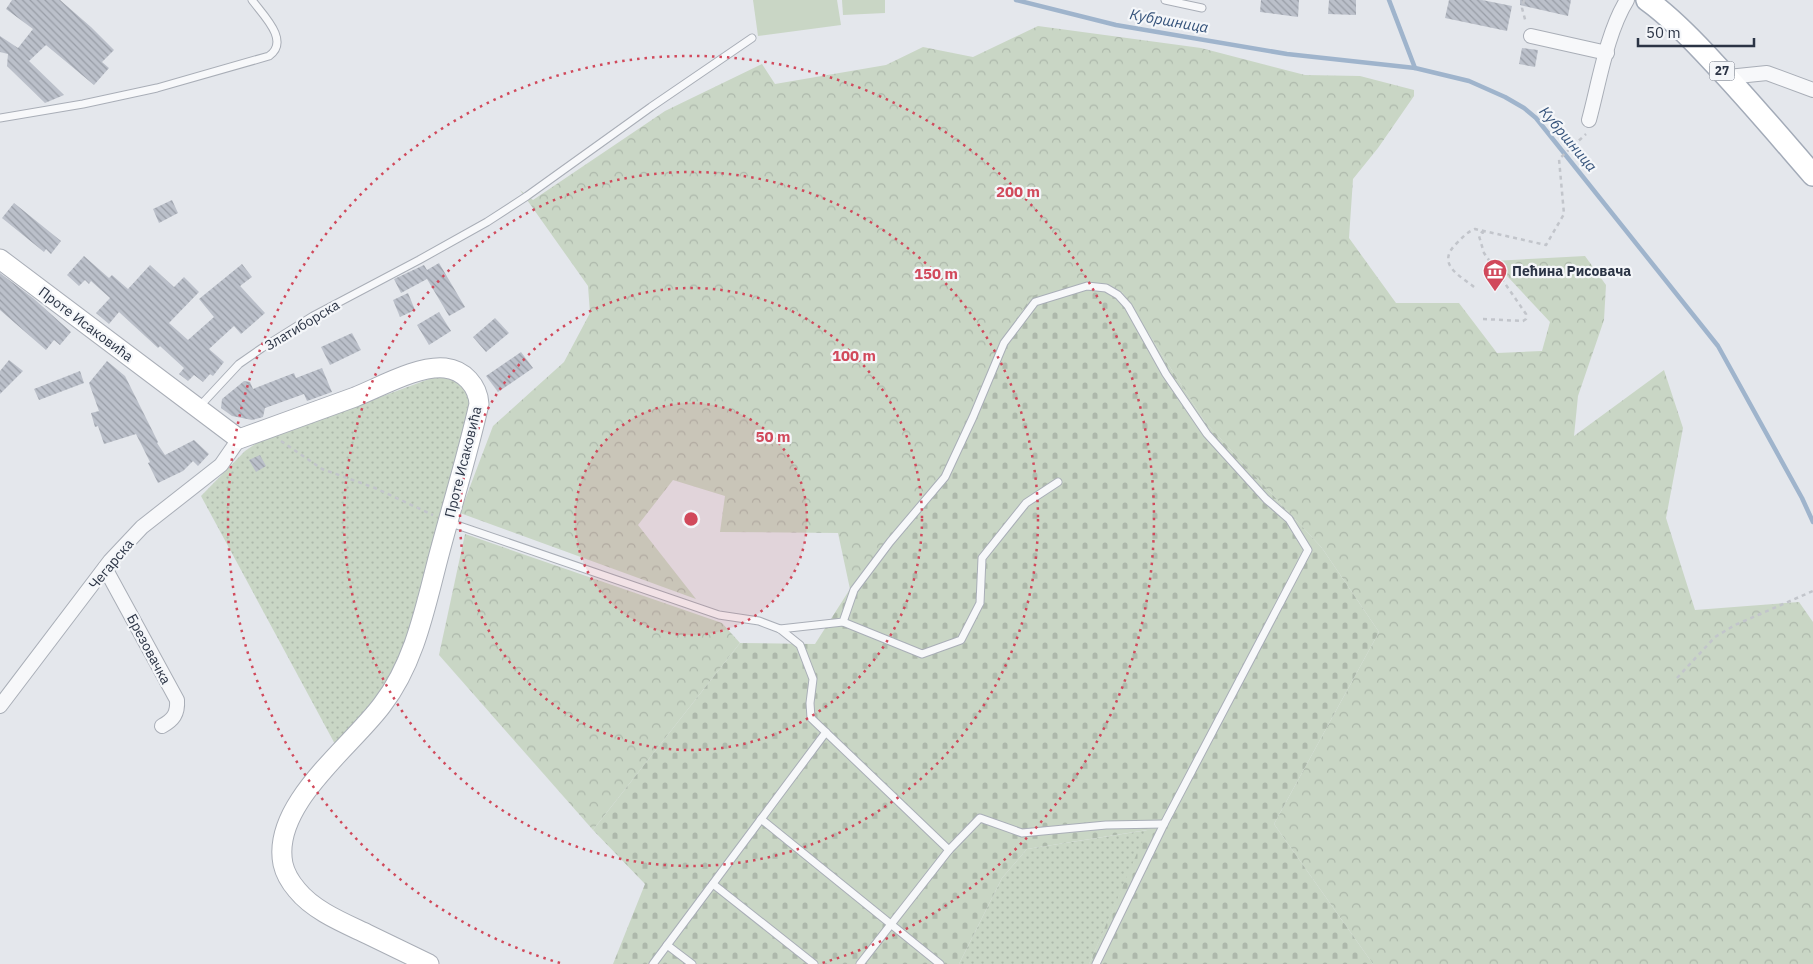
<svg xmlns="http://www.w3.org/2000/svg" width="1813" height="964" viewBox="0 0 1813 964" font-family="'IBM Plex Sans',sans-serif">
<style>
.grass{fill:url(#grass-dots)}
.forest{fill:url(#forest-crowns)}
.cemetery{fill:url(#cemetery-stones)}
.pitch{fill:#c9d6c5}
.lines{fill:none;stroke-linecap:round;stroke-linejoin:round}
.stream{stroke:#9fb4cc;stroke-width:4.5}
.building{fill:url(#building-back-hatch)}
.lane-casing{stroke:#a9aeb7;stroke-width:9}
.street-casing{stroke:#a9aeb7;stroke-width:16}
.secondary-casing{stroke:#a9aeb7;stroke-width:21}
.primary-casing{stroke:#a3abb8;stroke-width:24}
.path{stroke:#c2c5cb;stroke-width:2.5;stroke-dasharray:4 4;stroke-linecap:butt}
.lane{stroke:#f7f8fa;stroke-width:7}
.street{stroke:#f7f8fa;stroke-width:14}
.secondary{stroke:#fff;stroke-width:19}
.primary{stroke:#fff;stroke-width:21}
.ring{fill:none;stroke:#d1495b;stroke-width:2.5;stroke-dasharray:2.5 5}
.labels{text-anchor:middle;stroke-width:4.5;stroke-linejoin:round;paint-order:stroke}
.shield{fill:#f4f6f9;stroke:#676e7b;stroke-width:1}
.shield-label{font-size:12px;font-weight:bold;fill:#2b3445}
.poi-label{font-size:14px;font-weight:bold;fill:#2b3445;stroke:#f4f6f9;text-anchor:start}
.street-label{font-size:14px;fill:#2b3445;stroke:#f4f6f9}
.water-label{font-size:15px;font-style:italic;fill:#34527a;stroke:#f4f6f9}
.centre{fill:#d1495b;stroke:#f4f6f9;stroke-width:2.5}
.ring-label{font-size:15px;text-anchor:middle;font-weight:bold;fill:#d1495b;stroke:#f4f6f9;stroke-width:4.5;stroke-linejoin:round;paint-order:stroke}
</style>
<defs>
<pattern id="grass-dots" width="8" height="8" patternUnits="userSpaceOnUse" patternTransform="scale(1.25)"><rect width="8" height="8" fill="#c9d6c5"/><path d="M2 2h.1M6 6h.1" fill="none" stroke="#adb8ab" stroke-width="1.8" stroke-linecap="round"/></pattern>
<pattern id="forest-crowns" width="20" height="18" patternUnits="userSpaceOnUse" patternTransform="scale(1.25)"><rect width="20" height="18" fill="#c9d6c5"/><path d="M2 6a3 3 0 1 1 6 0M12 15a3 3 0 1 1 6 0" fill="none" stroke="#adb8ab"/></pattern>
<pattern id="cemetery-stones" width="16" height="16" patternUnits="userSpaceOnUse" patternTransform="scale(1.25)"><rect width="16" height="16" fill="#c9d6c5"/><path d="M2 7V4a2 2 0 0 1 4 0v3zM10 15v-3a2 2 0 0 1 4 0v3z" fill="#adb8ab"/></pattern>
<pattern id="building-back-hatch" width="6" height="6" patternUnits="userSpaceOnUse" patternTransform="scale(1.25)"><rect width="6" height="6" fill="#bbc0ca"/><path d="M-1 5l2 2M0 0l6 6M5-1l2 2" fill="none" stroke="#989da6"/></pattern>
</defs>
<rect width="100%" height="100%" fill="#e4e7ec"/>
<g class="grass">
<path d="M440,375L457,382L470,395L472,415L410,639L379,694L336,746L201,496L245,451L258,442Z"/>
<path d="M1148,830L1089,964H959L1002,878L1027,849Z"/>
</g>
<g class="forest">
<path d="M1038,26L1201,48L1305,75L1360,76L1414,90V96L1378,148L1353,179L1349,238L1396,303H1459L1497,353L1542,351L1550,322L1493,261L1585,256L1606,285L1604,320L1578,396L1574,436L1664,370L1683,428L1666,518L1695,610L1799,602L1813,622V964H1373L1274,824L1379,632L1322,548L1205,422L1122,292L941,480L850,589L838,533L720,532L725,496L673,480L638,525L696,599L460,513L493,426L564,362L590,313L588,286L520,190L533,200L665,111L762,64L775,84L886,65L923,47L973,57Z"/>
<path d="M465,534L722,623L740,643L593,830L439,655Z"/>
</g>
<path class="cemetery" d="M1089,278L1122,292L1205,422L1322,548L1379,632L1274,824L1373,964H1089L1147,830L1027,849L1002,878L959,964H613L645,884L593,830L740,643L815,644L850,589L941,480L1000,342L1032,296Z"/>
<g class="pitch">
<path d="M753,0H837L841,25L758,36Z"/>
<path d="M842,0H885V13L843,15Z"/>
</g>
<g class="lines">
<g class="stream">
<path d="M1016,0L1116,25L1287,54L1415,68L1469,81L1505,97L1524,108L1536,118L1718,346L1802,498L1813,522"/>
<path d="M1389,0L1415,68"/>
</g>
</g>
<g class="building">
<path d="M12,0H60L91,27L114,50L102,62L109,68L94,85L46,45L29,61L64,95L45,103L7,66L8,54L0,52V36L18,48L33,29L6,9Z"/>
<path d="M1261,0H1299L1298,17L1260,12Z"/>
<path d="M1329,0H1356V15L1328,14Z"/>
<path d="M1449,0H1482L1512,6L1507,31L1445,18Z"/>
<path d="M1520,0H1571L1568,16L1520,5Z"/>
<path d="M1522,48L1538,50L1535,67L1519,64Z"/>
<path d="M172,200L178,213L159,223L153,209Z"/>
<path d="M14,203L61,241L51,254L46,249L44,252L2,218Z"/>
<path d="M84,256L109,278L112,275L128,289L150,265L174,287L184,277L199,292L169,323L188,340L214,317L199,299L242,264L252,277L240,286L265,313L241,334L234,326L209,349L224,362L213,376L210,374L203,382L194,375L188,381L179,374L184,368L160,346L158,348L119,312L109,324L96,313L110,298L91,281L89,284L85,280L79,286L67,275Z"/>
<path d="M439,263L465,307L449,316L427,279L401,293L394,279L424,265L427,270Z"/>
<path d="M0,273L33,298L71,332L60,345L54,340L46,350L0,310Z"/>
<path d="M408,293L415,310L400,317L393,300Z"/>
<path d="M439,312L451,331L429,345L417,325Z"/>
<path d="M495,318L509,333L486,352L473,337Z"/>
<path d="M352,333L361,350L330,365L321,347Z"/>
<path d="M521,352L533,368L498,392L486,376Z"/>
<path d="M9,360L23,371L0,394V371Z"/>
<path d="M107,361L125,376L158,442L157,443L165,455L194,440L209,454L198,466L193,461L183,471L158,483L148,463L150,462L136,434L104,444L98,426L95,427L91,413L99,411L89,383Z"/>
<path d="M322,368L332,392L307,401L304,394L265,408L263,417L252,420L232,416L221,408L222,399L244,381L250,382L253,389L294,373L296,378Z"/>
<path d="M80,371L84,383L39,400L34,389Z"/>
<path d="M260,455L266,466L256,472L249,460Z"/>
</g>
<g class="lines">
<defs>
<g id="lane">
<path d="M1165,0L1202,8"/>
<path d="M0,118L83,104L157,88L269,56C291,41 262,14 252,0"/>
<path d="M199,407L239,364L262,348L313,316L419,260L487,222L527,196L651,107L752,38"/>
<path d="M448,522L719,615L759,621L780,629L800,645L813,679L810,703L811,718L949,850"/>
<path d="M843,622L922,654L961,640L980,603L982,558L1026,503L1058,482"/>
<path d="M780,629L843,622L854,590L890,542L945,477L973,417L1004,343L1035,302L1087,286L1106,288L1118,295L1128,306L1166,374L1207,434L1266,499L1289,519L1308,550L1164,824L1096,964"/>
<path d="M761,819L940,964"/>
<path d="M713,884L814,964"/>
<path d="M667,945L692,964"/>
<path d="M653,964L826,732"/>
<path d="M860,964L949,850L980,818L1022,833L1106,825L1164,824"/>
</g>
<g id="street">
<path d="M1531,36L1607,53"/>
<path d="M1728,77L1767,73L1813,90"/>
<path d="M1589,120C1599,83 1607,32 1627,0"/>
<path d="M105,568L177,700C178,714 173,720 162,726"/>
<path d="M0,706L110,561L142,527L221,465L239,439"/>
</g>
<path id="secondary" d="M0,259L239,439C278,425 316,411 355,397C380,387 419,365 445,368C464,370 478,386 479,404C468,453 453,502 440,551C426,603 416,661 382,705C351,747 271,805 283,864C285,873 291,883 297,890C314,911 344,923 367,934C388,944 408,954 429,964"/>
<path id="primary" d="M1647,0C1672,18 1693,40 1714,63C1748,99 1780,137 1813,175"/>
</defs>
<use href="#lane" class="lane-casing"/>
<use href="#street" class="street-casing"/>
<use href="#secondary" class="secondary-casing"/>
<use href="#primary" class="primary-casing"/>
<g class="path">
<path d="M1524,0L1522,8L1526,23"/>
<path d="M1474,287C1459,275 1436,264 1456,244C1462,238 1467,232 1475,229L1546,245L1564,214L1559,159L1586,134"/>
<path d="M1483,319L1523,321L1526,319V314L1484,253L1479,236L1482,232L1484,233"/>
<path d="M281,441L322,469L375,488L433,515"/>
<path d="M1677,678L1715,637L1735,625L1813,591"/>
</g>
<use href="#lane" class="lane"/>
<use href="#street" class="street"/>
<use href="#secondary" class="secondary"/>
<use href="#primary" class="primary"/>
</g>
<circle cx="691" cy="519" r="116" fill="#d1495b" fill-opacity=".12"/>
<g class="ring">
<circle cx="691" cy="519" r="116"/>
<circle cx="691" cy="519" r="231"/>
<circle cx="691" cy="519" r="347"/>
<path d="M560 963A463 463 0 1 1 822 963"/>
</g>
<defs>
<symbol id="museum-pin" viewBox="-11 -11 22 30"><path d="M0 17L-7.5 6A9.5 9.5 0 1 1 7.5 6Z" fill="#d1495b" stroke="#f4f6f9"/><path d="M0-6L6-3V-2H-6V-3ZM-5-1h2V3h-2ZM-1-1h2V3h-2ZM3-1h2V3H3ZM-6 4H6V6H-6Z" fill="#fff"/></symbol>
</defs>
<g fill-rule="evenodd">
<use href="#museum-pin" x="1481" y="257" width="28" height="38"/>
</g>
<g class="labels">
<rect class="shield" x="1709.5" y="61.5" width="25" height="19" rx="4"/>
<g class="shield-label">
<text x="1722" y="75">27</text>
</g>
<g class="poi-label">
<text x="1512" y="276">Пећина Рисовача</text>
</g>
<g class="street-label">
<text transform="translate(86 324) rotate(37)" y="5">Проте Исаковића</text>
<text transform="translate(302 325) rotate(-31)" y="5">Златиборска</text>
<text transform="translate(463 462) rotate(-76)" y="5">Проте Исаковића</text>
<text transform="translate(111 564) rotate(-50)" y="5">Чегарска</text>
<text transform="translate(149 649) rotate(62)" y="5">Брезовачка</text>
</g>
<g class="water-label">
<text transform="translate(1169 21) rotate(10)" y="5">Кубршница</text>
<text transform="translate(1568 139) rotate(50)" y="5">Кубршница</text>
</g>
</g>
<circle cx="691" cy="519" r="8" class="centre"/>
<g class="ring-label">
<text x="1018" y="197">200 m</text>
<text x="936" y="279">150 m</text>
<text x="854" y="361">100 m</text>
<text x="773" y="442">50 m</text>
</g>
<path d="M1638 38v8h116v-8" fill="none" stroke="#2b3445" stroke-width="2.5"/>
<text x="1646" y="38" font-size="15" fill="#2b3445" stroke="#f4f6f9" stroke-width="4" paint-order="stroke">50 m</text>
</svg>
